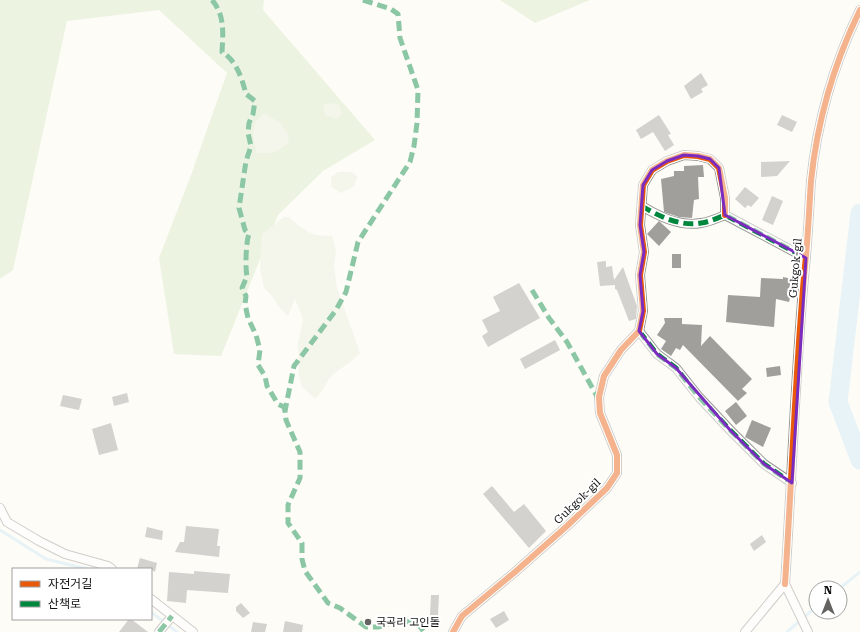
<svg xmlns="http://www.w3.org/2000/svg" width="860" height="632" viewBox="0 0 860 632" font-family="'Roboto Serif','Noto Sans KR',serif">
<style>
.forest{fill:#d8eac5}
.cemetery{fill:#e9eedb}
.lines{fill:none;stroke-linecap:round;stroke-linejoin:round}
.stream{stroke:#cde8f7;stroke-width:3}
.river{stroke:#cde8f7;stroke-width:19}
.building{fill:#a19f9c}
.minor-casing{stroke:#979795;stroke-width:10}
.minor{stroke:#fffffe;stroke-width:8}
.quiet{stroke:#00873e;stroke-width:5;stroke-dasharray:10 5;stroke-linecap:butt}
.cycleway-casing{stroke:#fff;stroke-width:8}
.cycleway{stroke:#e8590c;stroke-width:6}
.marked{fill:none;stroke:#7b2cbf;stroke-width:3;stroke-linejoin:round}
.poi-dot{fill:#646362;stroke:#fff;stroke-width:1.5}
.labels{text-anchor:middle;stroke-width:4;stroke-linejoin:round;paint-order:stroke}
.street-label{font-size:11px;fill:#111;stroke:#fff}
.poi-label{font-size:11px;fill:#111;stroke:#fff;text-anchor:start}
</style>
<rect width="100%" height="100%" fill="#fdfcf7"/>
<g class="forest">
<path d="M0,0H264L263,10L375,140L323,171L278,215L221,356L174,354L159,258L191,175L227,73L159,10L67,21L13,270L0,279Z"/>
<path d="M500,0H590L535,23Z"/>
</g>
<g class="cemetery">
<path d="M330,103L339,105L342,114L337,119L325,115L323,108L325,104Z"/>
<path d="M264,113L280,123L289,135L288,144L273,153H257C252,135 249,127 264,113Z"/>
<path d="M338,172H352L358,177L353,187L341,193L331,187V177Z"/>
<path d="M284,217H289C305,231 310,236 332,236L336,250L334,265L337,288L360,353C351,363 342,367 332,375C327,380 323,392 315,399L302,387L299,376L298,343L303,319L295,299L288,316C276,307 276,298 264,288L260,268L262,234Z"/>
</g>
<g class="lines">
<g class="stream">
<path d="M0,530L46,559L87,569"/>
<path d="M840,588L860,572"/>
<path d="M151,612L177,632"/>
<path d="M787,632L816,607"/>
</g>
<path class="river" d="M860,213L838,402L860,460"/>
</g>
<g class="building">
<path d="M701,73L708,85L701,89L703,92L691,99L684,86Z"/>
<path d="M659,115L671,134L668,135L674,145L665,151L653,132L641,139L636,130Z"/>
<path d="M782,115L797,122L792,132L777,125Z"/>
<path d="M790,161L777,176L761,177V162Z"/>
<path d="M703,165L704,177H698L699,199L694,200L692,218L679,217L664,212L661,179L674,176V171H684V166Z"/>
<path d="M745,187L759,198L751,207L748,205L745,208L735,199Z"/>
<path d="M772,196L783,201L773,225L762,220Z"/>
<path d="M659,221L671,232L659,246L647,234Z"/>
<rect x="672" y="254" width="9" height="14"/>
<path d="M606,261V267L612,266L614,280L623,267L637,306L636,319L629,321L617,290L615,289V285L600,286L597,262Z"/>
<path d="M783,277L792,279L788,291L791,294L789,302L776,299L774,327L726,322L728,295L760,297L761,278L783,279Z"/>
<path d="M519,283L540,318L488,347L482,336L488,332L482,320L500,311L493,297Z"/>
<path d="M664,318H682V324L702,325L701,346L710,336L752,379L742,389L747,393L738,401L683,345L680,350L676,348L671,356L661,349L666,341L657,335L665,323Z"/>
<path d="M555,340L560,350L525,369L520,359Z"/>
<path d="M780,366L781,375L767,377L766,368Z"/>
<path d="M127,393L129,402L114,406L112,397Z"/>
<path d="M63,395L82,399L79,410L60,406Z"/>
<path d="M736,402L747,416L736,425L725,411Z"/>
<path d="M752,420L771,428L763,447L745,437Z"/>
<path d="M111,423L118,450L99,455L92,429Z"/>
<path d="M492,486L514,512L524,504L546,531L529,548L483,494Z"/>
<path d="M186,526L219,529L217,546H220L219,557L175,552L180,542H184Z"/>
<path d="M147,527L163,531L162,540L145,537Z"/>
<path d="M762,535L766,542L754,551L750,544Z"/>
<path d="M140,558L157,563L155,572L151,569H137Z"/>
<path d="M194,571L230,574L228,593L187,590L186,603L167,601L169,572L194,574Z"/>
<path d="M431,595H439L438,615H430Z"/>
<path d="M241,603L250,613L243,618L236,611V607Z"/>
<path d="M504,611L509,620L496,628L490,619Z"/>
<path d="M129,619H131L148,632H119Z"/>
<path d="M285,621L303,625L302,632H283Z"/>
<path d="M253,622L267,624L265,632H251Z"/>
</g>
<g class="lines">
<defs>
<g id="minor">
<path d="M642,206C658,216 681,227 701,223C709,222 718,218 725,215L806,258"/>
<path d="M639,331L657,354L676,368L699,397L730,430L764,464L792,483"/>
<path d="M0,508L7,522L39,541L65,554L108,566L112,569"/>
<path d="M785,584C792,478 795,372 805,266C808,238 809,210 811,181C817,123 834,63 860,10"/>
<path d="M785,584L808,632"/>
<path d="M151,599L193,632"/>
<path d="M159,632L172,616"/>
<path d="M453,632L462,616L515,572L567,526L607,488L617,473V455L600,413L599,397L604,376L621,350L639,331L643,311L640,275L644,252L640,225L643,185L652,170L667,161L684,155L698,156L710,159L719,168L725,198V215"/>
<path d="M745,632L785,584"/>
</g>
</defs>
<use href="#minor" class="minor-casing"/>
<use href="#minor" class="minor"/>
<g class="quiet">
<path d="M212,0C225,15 223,33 222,52C237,61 242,79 246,94L255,101L253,114L249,123L248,133L251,146L246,161L239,208L245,230L249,234C246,241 245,268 247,276L242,288L246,296L245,304L248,318L256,335L260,350L258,365L265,376L267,386L278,404L284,407L285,411"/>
<path d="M363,0L391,9L398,14L400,38L418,90L417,123L414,146L410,162L358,242L346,292L336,310L294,366L285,411L286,420L300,452V478L288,505V523L302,543V559L305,571L328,603L340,608L366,627H379L397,621L411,622L418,624L424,632"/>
<path d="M642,206C658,216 681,227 701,223C709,222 718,218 725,215L806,258"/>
<path d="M532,290L549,318L567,342L599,400"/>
<path d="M639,331L657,354L676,368L699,397L730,430L764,464L792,483"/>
<path d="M159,632L172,616"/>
</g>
<defs>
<g id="cycleway">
<path d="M785,584C792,478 795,372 805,266C808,238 809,210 811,181C817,123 834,63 860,10"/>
<path d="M453,632L462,616L515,572L567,526L607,488L617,473V455L600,413L599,397L604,376L621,350L639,331L643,311L640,275L644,252L640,225L643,185L652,170L667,161L684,155L698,156L710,159L719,168L725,198V215"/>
</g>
</defs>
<use href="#cycleway" class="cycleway-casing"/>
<use href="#cycleway" class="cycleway"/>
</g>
<path d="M0 0H860V632H0ZM684,155L698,156L710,159L719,168L725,215L806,258L792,483L764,464L730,430L676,368L657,354L639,331L643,311L640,275L644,252L640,225L643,185L652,170L667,161Z" fill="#fdfcf7" fill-opacity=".55" fill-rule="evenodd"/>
<path class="marked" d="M684,155L698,156L710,159L719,168L725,215L806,258L792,483L764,464L730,430L676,368L657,354L639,331L643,311L640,275L644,252L640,225L643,185L652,170L667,161Z"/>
<circle class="poi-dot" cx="368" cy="622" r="4"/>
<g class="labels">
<g class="street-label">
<text transform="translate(795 268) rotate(-85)" y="4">Gukgok-gil</text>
<text transform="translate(577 501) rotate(-44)" y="4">Gukgok-gil</text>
</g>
<g class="poi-label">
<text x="376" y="626">국곡리 고인돌</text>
</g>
</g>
<rect x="12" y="568" width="140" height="52" fill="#ffffff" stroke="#a0a0a0"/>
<rect x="20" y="581" width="20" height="6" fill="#e8590c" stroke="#a0a0a0"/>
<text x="48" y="588" font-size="12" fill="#111111">자전거길</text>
<rect x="20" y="601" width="20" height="6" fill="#00873e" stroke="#a0a0a0"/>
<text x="48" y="608" font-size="12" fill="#111111">산책로</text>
<g transform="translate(828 600)"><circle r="19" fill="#ffffff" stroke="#a0a0a0"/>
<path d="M0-3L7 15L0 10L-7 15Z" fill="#646362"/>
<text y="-6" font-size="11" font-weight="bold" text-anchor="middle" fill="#111111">N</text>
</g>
</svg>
